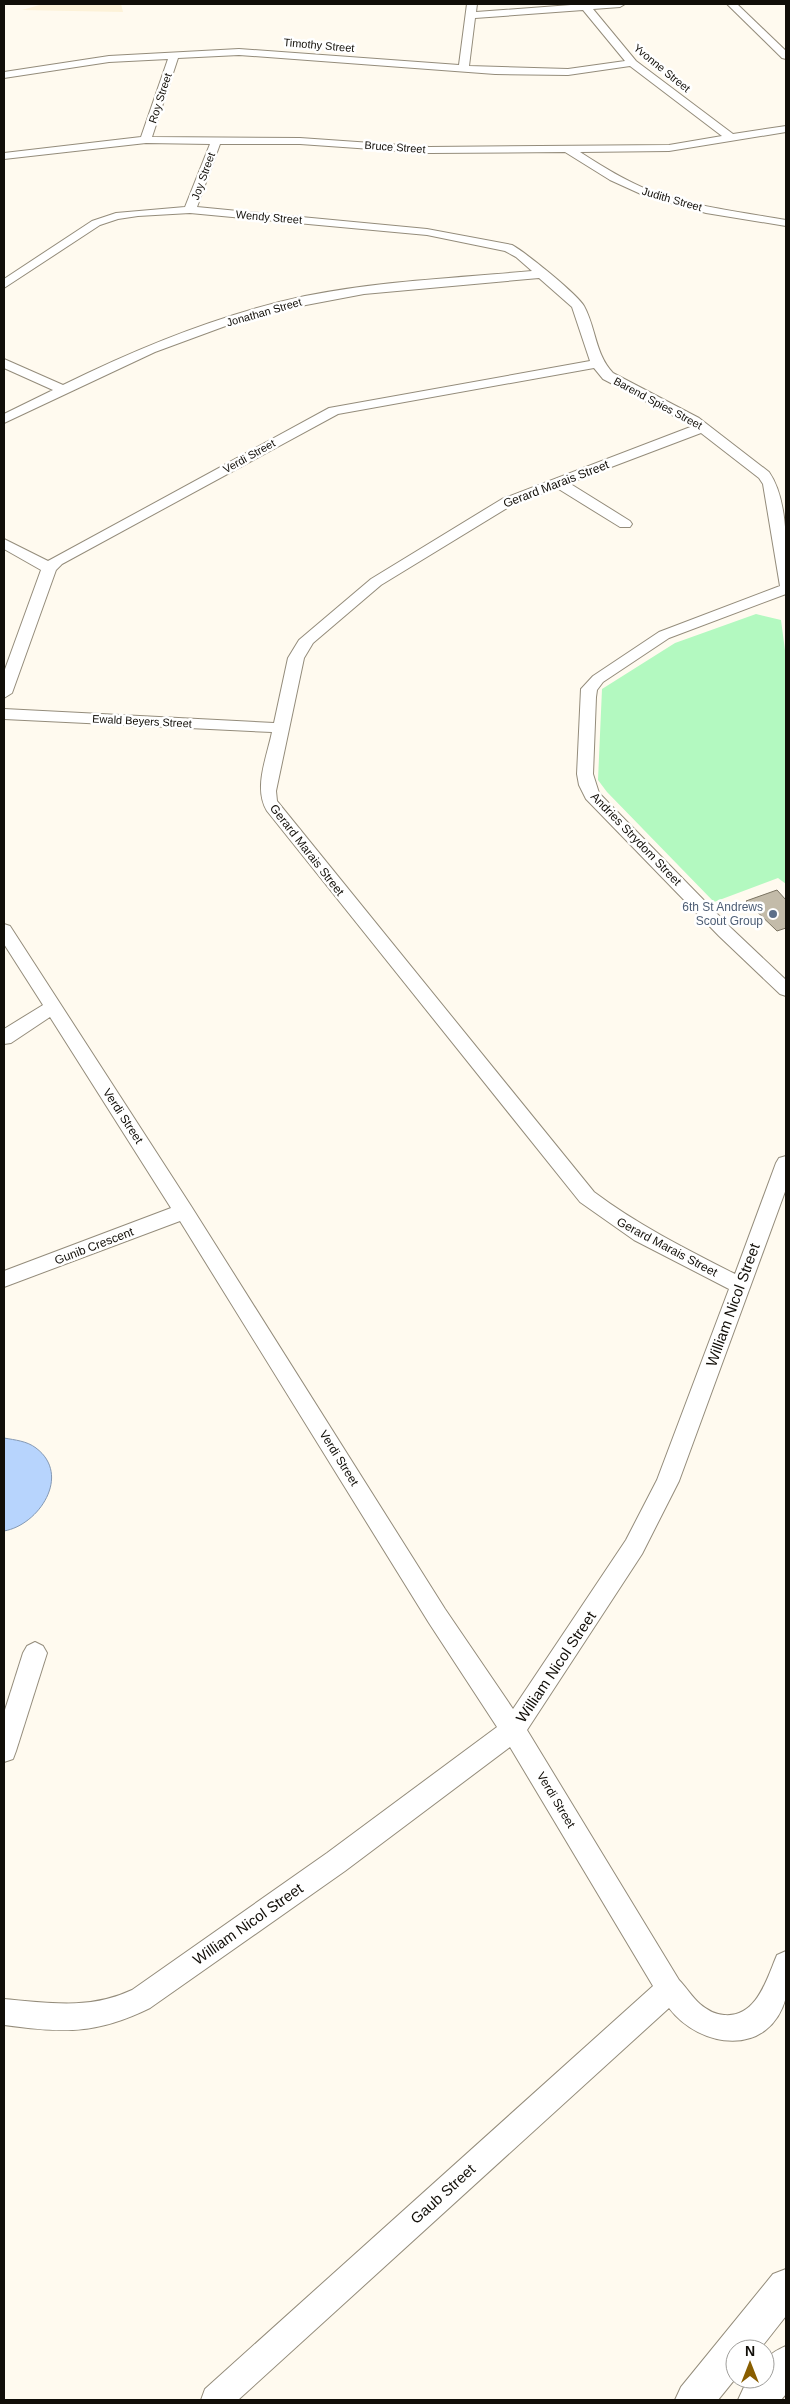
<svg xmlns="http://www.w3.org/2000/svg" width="790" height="2404" viewBox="0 0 790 2404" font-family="Arial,sans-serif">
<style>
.built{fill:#fdf2d8}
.green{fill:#b3f9c0}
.water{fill:#b7d4fd;stroke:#8599b4}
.building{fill:#c3bba9;stroke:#7a7362}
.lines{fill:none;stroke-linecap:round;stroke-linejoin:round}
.minor-casing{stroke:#948c7b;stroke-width:2}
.major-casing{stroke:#948c7b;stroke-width:2}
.minor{fill:#fff;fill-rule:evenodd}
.major{fill:#fff;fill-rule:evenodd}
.service-dot{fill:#5c6f8a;stroke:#fff;stroke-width:2}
.labels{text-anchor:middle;stroke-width:5;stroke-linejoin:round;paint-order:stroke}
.far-street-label{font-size:11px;fill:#110e08;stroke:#fff}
.street-label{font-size:12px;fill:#110e08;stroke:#fff}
.service-label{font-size:12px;fill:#4e5e75;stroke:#fff;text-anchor:end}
.near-street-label{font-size:15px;fill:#110e08;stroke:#fff}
</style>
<rect width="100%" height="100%" fill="#fffaef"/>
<path class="built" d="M43,4H121L123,12L22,10Z"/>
<path class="green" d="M756,614L781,620L786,658V884L778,878L714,902L607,792L598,780L602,689L675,643Z"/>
<path class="water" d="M4,1438C15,1440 27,1441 36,1448C72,1475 39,1525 4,1531Z"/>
<path class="building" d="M777,890L786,900V928L777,931L746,901Z"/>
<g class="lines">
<defs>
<g id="minor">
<path d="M467,4H477L476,12L584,4H625L620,7L593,9L636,61L733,134L786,126V132L669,151L580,152C603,167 626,181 651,191C694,207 741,212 786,220V226L706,213L643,195L610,180L565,152L429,153L300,144H220L197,207L427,229L512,245C525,252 577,294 584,306C596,328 595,354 613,373L699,418L769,472C790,502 786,558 786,594L669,638L603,682L597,690L596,697L593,774L599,793L731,928L786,980V996L780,994L719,936L586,799L579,785L577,774L581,689L593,676L659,632L780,586L763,484L759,478L701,433L569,483L630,521L632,524L630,527H620L557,488L512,505L381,585L313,643L304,658L276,791L277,801L594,1192C638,1225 686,1249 735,1274L776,1163L779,1158L786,1156V1189L679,1481L642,1554L527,1730L679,1980C686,1987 692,1997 700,2004C707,2010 714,2014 724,2015C757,2018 767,1978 777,1955L786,1951C787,1964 789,1984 786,1997C770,2058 700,2049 669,2008L238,2400H201L205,2389L653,1986L510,1747L345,1871L150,2008C95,2035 63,2033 4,2025V1999C49,2003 90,2010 132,1990L327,1853L497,1727L429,1623L180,1221L4,1287V1271L171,1208L50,1017L11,1043L4,1044V1029L43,1005L4,944V924L10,926L191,1206L445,1609L513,1709L626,1540L657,1480L729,1289L634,1240L580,1202L267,811C253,788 267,757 272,732L4,719V709L274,723L288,658L299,640L371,579L502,499L693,426L603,379L594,368L338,414L62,564L56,570L12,693L4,698V672L41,570L4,549V539L48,561L329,408L590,361L572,307L539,278L364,294L269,312L231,324L155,352L4,423V414L53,390L4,368V359L63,385C140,347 221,314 305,296C380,281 456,278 532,271L516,257L505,251L427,235L190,213L138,216L118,219L100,225L4,288V279L92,221L116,213L185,207L210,144L146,143L4,159V153L141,137L168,59L109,62L4,78V72L109,56L239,49L459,65ZM583,10L625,61L568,69L469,66L475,18ZM239,55L495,74L568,75L630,66L722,136L669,145L429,147L300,138L152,137L178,58Z"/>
<path d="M727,4H737L786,51V59L782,58Z"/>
<path d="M35,1642L43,1646L47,1653L16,1751L13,1759L4,1762V1713L23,1653L27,1646Z"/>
</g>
<g id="major">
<path d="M786,2269V2316L760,2349H735V2379L718,2400H675L681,2387L773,2274Z"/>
<path d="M786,2346V2394L781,2400H738L744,2387L750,2379H765C765,2358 766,2355 786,2346Z"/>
</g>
</defs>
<use href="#minor" class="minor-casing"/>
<use href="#major" class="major-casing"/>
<use href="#minor" class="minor"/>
<use href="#major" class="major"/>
</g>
<circle class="service-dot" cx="773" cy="914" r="5"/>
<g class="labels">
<g class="far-street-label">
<text transform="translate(319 45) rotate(5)" y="4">Timothy Street</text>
<text transform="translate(662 68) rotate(39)" y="4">Yvonne Street</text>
<text transform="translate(160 98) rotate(-72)" y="4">Roy Street</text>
<text transform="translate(395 147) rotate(4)" y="4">Bruce Street</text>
<text transform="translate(203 176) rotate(-70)" y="4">Joy Street</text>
<text transform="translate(672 199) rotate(16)" y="4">Judith Street</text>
<text transform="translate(269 217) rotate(5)" y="4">Wendy Street</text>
<text transform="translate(264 312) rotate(-16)" y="4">Jonathan Street</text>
<text transform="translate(658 403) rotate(28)" y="4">Barend Spies Street</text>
<text transform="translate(249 456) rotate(-29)" y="4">Verdi Street</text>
<text transform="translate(142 721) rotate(3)" y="4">Ewald Beyers Street</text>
</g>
<g class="street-label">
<text transform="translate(556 484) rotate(-21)" y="4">Gerard Marais Street</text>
<text transform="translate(636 839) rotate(46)" y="4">Andries Strydom Street</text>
<text transform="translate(307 850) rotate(52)" y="4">Gerard Marais Street</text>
<text transform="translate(123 1116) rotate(57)" y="4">Verdi Street</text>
<text transform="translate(94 1246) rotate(-21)" y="4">Gunib Crescent</text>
<text transform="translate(667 1247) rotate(28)" y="4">Gerard Marais Street</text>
<text transform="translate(339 1458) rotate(58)" y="4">Verdi Street</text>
<text transform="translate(556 1800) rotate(59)" y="4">Verdi Street</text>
</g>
<g class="service-label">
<text x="763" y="911">6th St Andrews<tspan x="763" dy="14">Scout Group</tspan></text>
</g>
<g class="near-street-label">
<text transform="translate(733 1305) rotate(-70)" y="5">William Nicol Street</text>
<text transform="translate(556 1667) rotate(-56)" y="5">William Nicol Street</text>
<text transform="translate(248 1924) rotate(-35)" y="5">William Nicol Street</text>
<text transform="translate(443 2194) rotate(-42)" y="5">Gaub Street</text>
</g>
</g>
<rect width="790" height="2404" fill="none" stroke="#110e08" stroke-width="10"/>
<g transform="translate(750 2364)"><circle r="24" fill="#ffffff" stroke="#a09f9c"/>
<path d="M0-4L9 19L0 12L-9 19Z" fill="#895e00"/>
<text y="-8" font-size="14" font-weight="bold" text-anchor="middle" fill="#110e08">N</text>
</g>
</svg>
